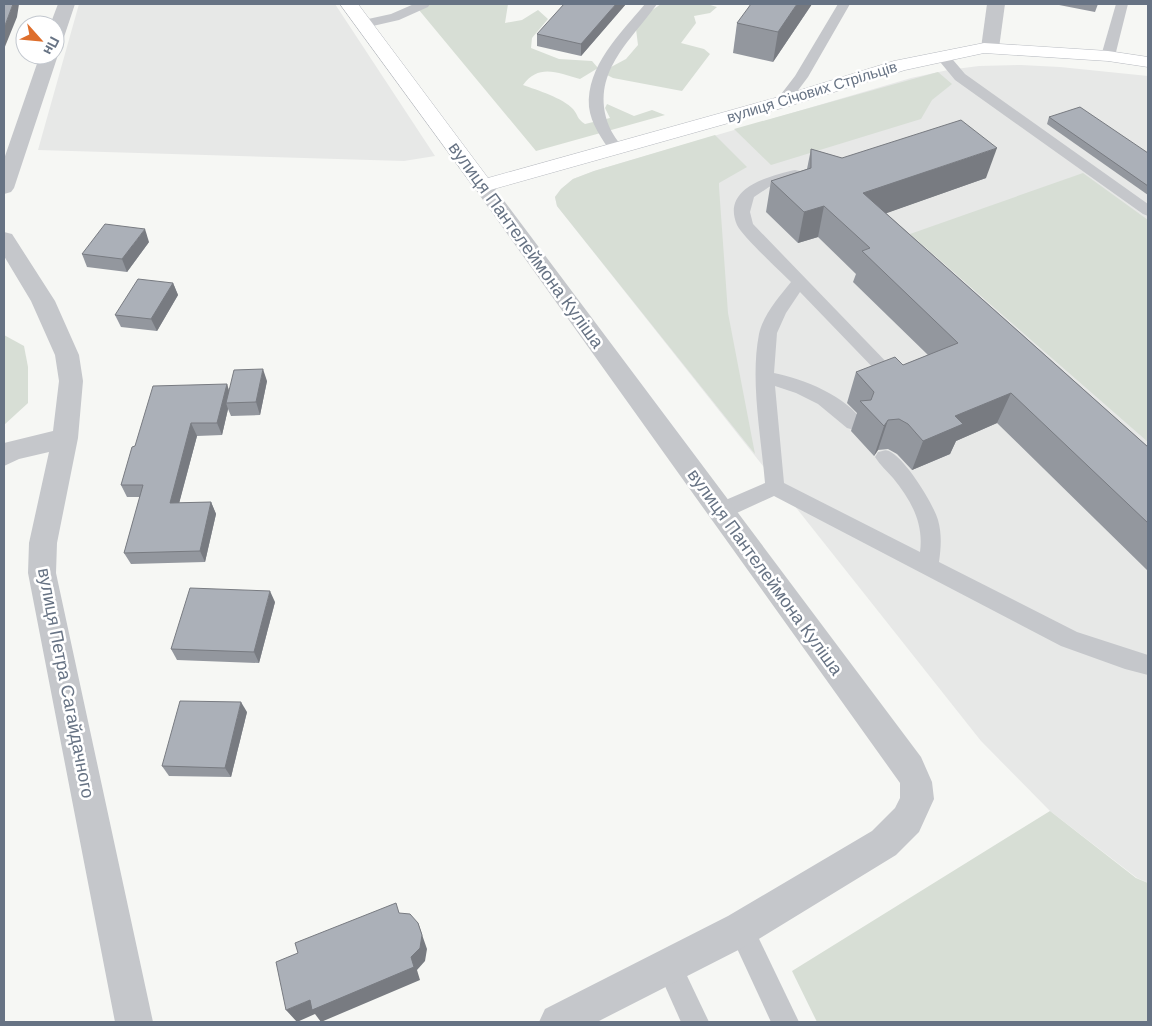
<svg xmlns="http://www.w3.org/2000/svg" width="1152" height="1026" viewBox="0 0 1152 1026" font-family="Helvetica,sans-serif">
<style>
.built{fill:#e7e8e7}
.green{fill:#d7ded5}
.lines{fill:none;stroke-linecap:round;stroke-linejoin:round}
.secondary-casing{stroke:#b7bac0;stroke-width:1}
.lane{fill:#c5c7cb;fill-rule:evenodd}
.street{fill:#c5c7cb;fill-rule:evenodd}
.secondary{fill:#fff;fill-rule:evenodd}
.wall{fill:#93979e}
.shaded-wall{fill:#787b81}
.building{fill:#abb0b8;stroke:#787b81}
.labels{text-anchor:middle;stroke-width:5;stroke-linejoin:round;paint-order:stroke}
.far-street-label{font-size:15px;fill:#677384;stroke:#fff}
.street-label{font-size:18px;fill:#677384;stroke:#fff}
</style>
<rect width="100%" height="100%" fill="#f6f7f4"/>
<g class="built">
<path d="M79,4H335L435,156L404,161L38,150Z"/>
<path d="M1021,65L1060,67L1148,76V883L1137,878L1050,811L981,741L557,206L555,197L561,189L573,179L594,171L911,78L948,70L979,66Z"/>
</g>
<g class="green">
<path d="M414,4H508L505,23L522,20L538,10L548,19L532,38L531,48L559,59L592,61L598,68L580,79C558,73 539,63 523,85C537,90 563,98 573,109C579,116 576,118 585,124L610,118L605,108L607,104L634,116L652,110L665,115L536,151Z"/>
<path d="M661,4H707L717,7L710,13L694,16L696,23L681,43L704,49L710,54L682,91L613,78L605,74L611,67L626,59L638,45L636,29L648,13Z"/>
<path d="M938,72L952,84L932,100L921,119L771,165L734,129Z"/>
<path d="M715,135L747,167L719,183V187L728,313L755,454L557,206L555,197L561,189L573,179L594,171Z"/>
<path d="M1083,173L1148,220V442L910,234Z"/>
<path d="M4,335L24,346L28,367V403L4,425Z"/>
<path d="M1050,811L1136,878L1148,883V1022H817L792,971Z"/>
</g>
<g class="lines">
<defs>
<path id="secondary" d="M340,4H358L488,178L775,98L894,61L984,43L1108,51L1148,57V67L1108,61L984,53L905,70L789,106L483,192L476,190Z"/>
</defs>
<use href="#secondary" class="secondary-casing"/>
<g class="lane">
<path d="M414,4H430L428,7L399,20L364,28L358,24L359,21L391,14Z"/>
<path d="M645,4H657C630,42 589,74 609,126C612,134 619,142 623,149L621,152H611C602,139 591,124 589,107C586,66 621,33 645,4Z"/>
<path d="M838,4H850L808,77L787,105H777L775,102L795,76Z"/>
<path d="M1116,4H1128L1115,56L1108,60L1101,56Z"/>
<path d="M943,53L948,54L965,74L1148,204V216L1143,214L955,80L936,57Z"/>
<path d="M795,170L800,171L802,174L800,177L769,187L754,197L750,212L753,224L895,371L892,375L886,377L880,375L800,292L786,313L777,333L774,373C803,379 848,396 863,423L861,428L854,430L847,428L818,404L796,393L775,386L784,483L920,552C924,523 911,500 893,478C887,471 880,465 875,457L878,452C883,451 885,449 889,451C905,458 933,503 938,520C942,534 941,548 939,562L1077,632L1148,655V675L1125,669L1061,646L774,496L728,517L721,519L714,517L711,511L714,505L765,483C761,436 750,380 759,334C763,315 779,297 791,282C780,271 742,236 737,225C721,188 769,176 795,170Z"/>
<path d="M741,916L750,920L799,1022H771L728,929L732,920Z"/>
<path d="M669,953L678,957L709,1022H681L656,966L660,957Z"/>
</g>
<g class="street">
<path d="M58,4H75L64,37L61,41L55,42V25H50Z"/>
<path d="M987,4H1005L999,48L996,52L990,53L984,52L981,48Z"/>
<path d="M55,51L58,55L14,188L11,192L4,194V159L40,55H55Z"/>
<path d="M483,180L490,182L921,757L932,782L934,799L919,832L896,855L754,942L597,1022H539L545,1009L728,916L872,831L895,808L900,798V783L473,186L476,182Z"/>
<path d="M4,232L12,234L55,301L79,355L83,381L78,438L57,543L56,573L153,1022H115L28,573L29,543L49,452L19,459L4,466V443L53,431L59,381L55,355L31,301L4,256Z"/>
</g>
<use href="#secondary" class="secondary"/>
</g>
<g class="wall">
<path d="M626,4L581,56L537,46V34Z"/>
<path d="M812,4L773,62L733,53L737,23Z"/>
<path d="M1054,4H1098L1095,12Z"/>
<path d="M1049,117L1148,153V195L1047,124Z"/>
<path d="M811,149L842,158L986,178L886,213L1148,447V570H1147L997,423L956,441L950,454L912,470L897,454L888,449L878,450L874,456L851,431L857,413L847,403L856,372L903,365L928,355L853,282L856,274L818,237L798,243L766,212L771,181L807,169Z"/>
<path d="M149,242L127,272L87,267L82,254Z"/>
<path d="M173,283L178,295L157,331L121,327L115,315Z"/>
<path d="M267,381L260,415L231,416L228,409L222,435L197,436L179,503L211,502L216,514L205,562L131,564L124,553L140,497H127L121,485L135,446L227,384L229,391Z"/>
<path d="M275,602L259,663L177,660L171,649Z"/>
<path d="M247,712L231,777L169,776L162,766Z"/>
</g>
<g class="shaded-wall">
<path d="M13,4H19L17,17L4,49V28Z"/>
<path d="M616,4H626L581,56V44Z"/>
<path d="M797,4H812L773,62L778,32Z"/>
<path d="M997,148L986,178L856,224L863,193Z"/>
<path d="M824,206L818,237L798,243L804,212Z"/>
<path d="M145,229L149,242L127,272L122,259Z"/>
<path d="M173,283L178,295L157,331L151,319Z"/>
<path d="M263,369L267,381L260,415L256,402Z"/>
<path d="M227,384L231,397L226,403L228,409L222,435L217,423Z"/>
<path d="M1011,393L997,423L956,441L950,454L912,470L923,441L955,416Z"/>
<path d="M888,420L878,450L874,456L884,426Z"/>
<path d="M191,423L197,436L176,515L170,503Z"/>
<path d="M211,502L216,514L205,562L200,551Z"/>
<path d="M270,591L275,602L259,663L254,652Z"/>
<path d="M241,702L247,712L231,777L225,768Z"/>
<path d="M418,923L427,949L425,961L417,970L420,980L321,1022L315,1014L297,1022L286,1010L411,957Z"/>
</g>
<g class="building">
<path d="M4,4H13L4,28Z"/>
<path d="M564,4H616L581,44L537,34Z"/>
<path d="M751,4H797L778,32L737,23Z"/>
<path d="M1080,107L1148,153V186L1049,117Z"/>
<path d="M961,120L997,148L863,193L1148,447V523L1011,393L955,416L963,424L923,441L908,424L899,419L888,420L884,426L860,401L871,400L874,392L856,372L895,357L903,365L958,343L862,251L870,248L824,206L804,212L771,181L811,168V149L842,158Z"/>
<path d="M105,224L145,229L122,259L82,254Z"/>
<path d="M138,279L173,283L151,319L115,315Z"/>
<path d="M263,369L256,402L226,403L234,370Z"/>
<path d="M227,384L217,423H191L170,503L211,502L200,551L124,553L143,485H121L132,447L135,446L153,386Z"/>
<path d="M190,588L270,591L254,652L171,649Z"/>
<path d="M180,701L241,702L225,768L162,766Z"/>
<path d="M396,903L399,913L410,914L418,923L422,935L420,948L411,957L414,967L312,1010L310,1000L286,1010L276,962L298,953L295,943Z"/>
</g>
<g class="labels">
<g class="far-street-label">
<text transform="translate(812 92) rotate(-17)" y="5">вулиця Січових Стрільців</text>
</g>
<g class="street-label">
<text transform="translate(526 245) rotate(54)" y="6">вулиця Пантелеймона Куліша</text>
<text transform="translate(765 572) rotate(54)" y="6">вулиця Пантелеймона Куліша</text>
<text transform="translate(66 683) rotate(79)" y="6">вулиця Петра Сагайдачного</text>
</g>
</g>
<rect width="1152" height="1026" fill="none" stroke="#677384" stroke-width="10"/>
<g transform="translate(40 40) rotate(117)"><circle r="24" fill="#ffffff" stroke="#c2c7ce"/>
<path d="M0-4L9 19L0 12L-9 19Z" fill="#de6e2c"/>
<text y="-8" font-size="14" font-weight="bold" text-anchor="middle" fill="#677384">Пн</text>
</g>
</svg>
